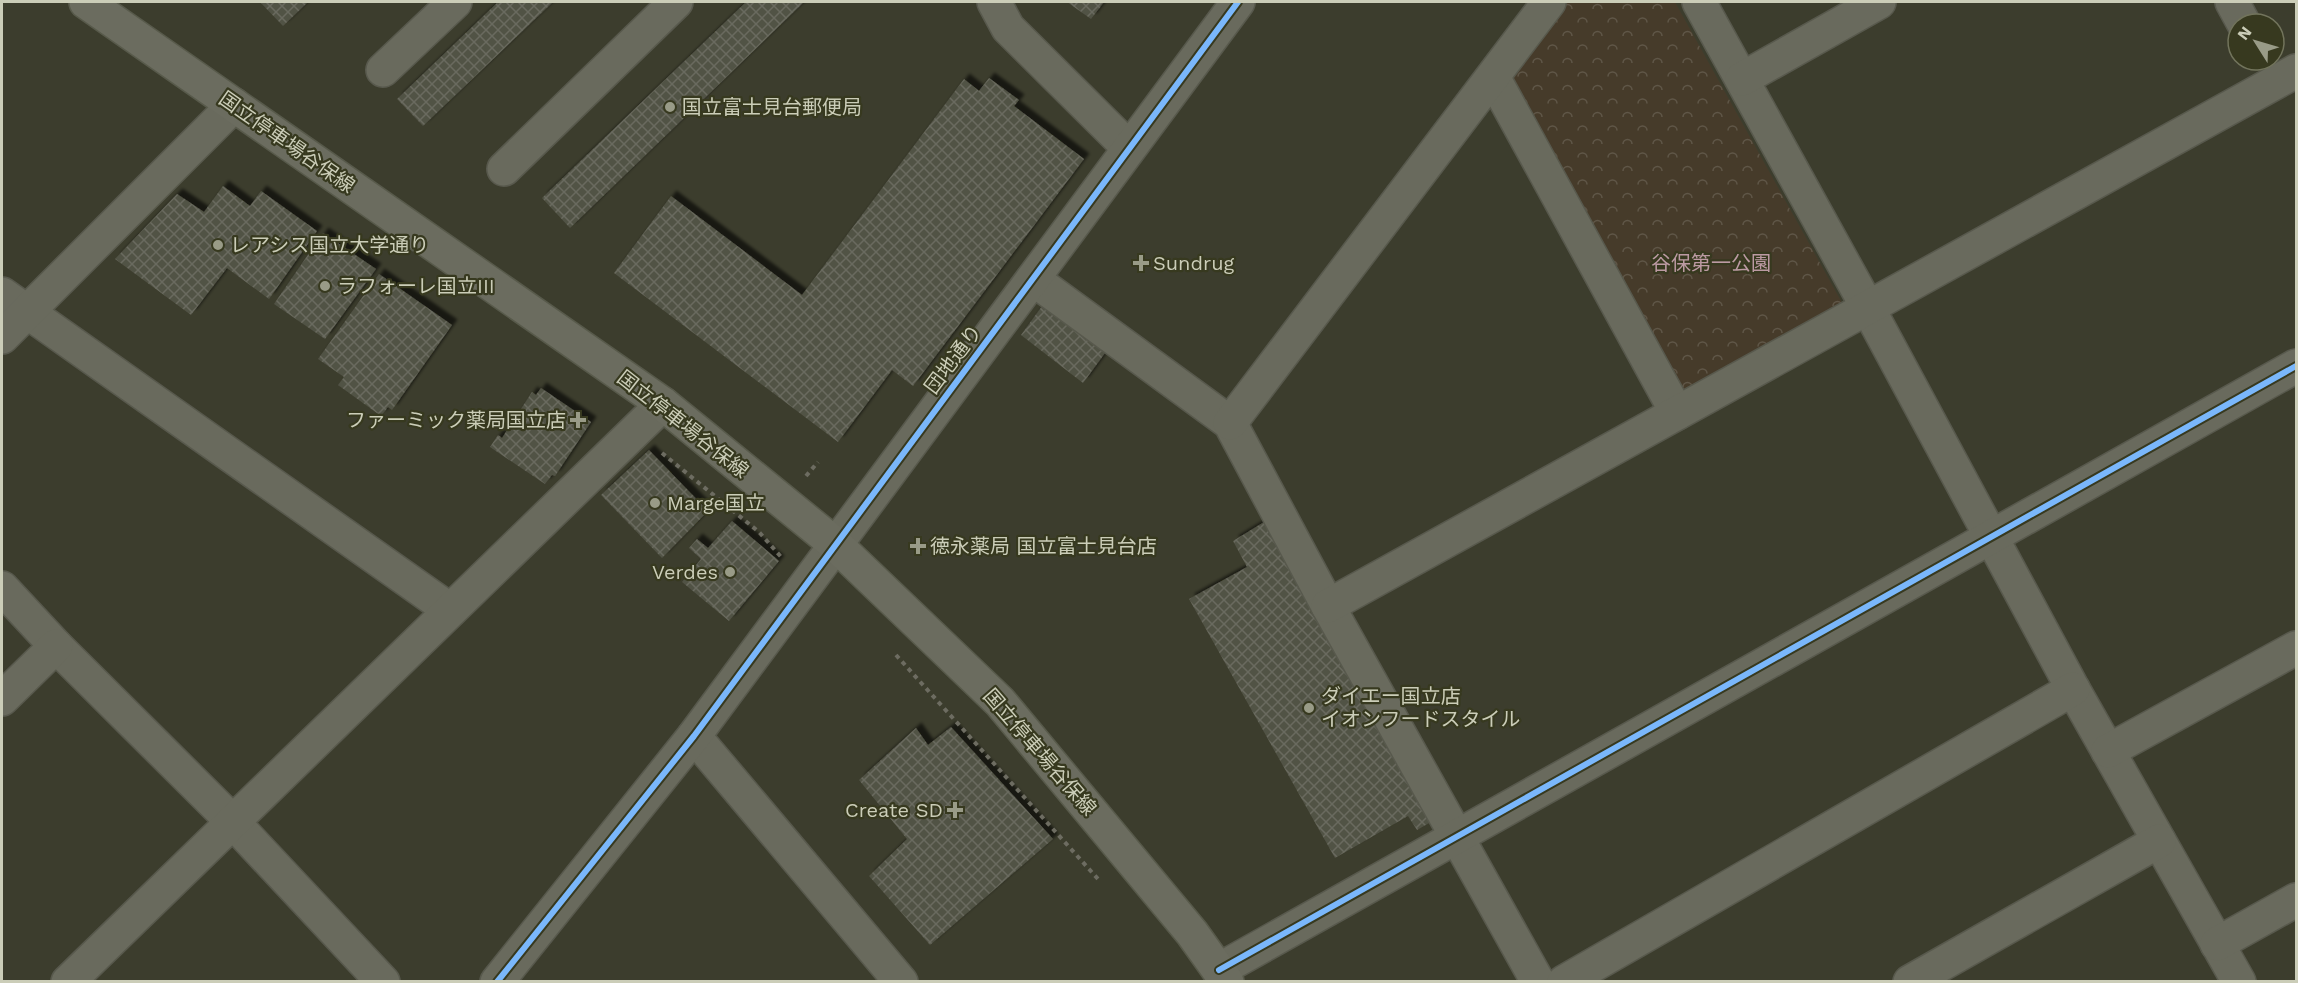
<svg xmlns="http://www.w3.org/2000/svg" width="2298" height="983" viewBox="0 0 2298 983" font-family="'Work Sans','Noto Sans JP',sans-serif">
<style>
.forest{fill:url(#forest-crowns)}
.building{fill:url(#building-cross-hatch);filter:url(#shadow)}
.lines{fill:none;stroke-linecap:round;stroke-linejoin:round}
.minor-casing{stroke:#58594d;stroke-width:36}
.major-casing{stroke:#585a4b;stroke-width:36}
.path{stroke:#6d6c61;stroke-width:4;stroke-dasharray:4.5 4.5;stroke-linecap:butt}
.minor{stroke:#696a5d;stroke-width:33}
.major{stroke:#6b6c5f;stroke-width:33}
.cycleway-casing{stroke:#37391f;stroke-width:10}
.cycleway{stroke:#7ab7fb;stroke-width:6}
.poi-dot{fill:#999b87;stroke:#37391f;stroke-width:2}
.labels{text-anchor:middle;stroke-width:4.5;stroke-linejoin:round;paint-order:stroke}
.poi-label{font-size:20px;fill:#cbcdb8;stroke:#37391f;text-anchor:start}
.street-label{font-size:20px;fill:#cbcdb8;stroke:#37391f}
.park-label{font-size:20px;fill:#bc9aa3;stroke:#37391f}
</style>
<defs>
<pattern id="forest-crowns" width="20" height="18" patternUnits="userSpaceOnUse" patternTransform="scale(1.5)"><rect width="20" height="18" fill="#463b2a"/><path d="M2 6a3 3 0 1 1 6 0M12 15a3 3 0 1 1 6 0" fill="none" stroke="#5f5647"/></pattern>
<pattern id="building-cross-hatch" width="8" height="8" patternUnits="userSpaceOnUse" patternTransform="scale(1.5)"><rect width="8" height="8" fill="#515245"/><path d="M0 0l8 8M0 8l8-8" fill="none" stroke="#696a5e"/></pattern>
<filter id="shadow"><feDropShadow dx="5.5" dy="-5.5" stdDeviation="1.5" flood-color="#0009"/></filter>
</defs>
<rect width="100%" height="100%" fill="#3c3d2d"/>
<path class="forest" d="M1567,2H1675L1845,308L1671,396L1509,78Z"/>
<g class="building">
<path d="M260,2H308L283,26Z"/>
<path d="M498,2H553L423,126L397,99Z"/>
<path d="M746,2H804L570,228L542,198Z"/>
<path d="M1067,2H1104L1091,19Z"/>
<path d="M989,78L1019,100L1014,106L1084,159L913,386L892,370L838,442L614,273L671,196L802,295L964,79L979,91Z"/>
<path d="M223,186L250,206L261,191L317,231L269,299L227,268L191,315L115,259L177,194L204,212Z"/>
<path d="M323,233L376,269L325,339L274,304Z"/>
<path d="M379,274L452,325L392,410L388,407L381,416L338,385L344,377L318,359Z"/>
<path d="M1045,302L1108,349L1083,383L1021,335Z"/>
<path d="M541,388L591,422L555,476L552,475L545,484L490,447L498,435L502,438L532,392L536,395Z"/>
<path d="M649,450L708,511L662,558L601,495Z"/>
<path d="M732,521L779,561L729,621L682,582L701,559L689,548L697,539L708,548Z"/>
<path d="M1264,522L1431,822L1417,830L1408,816L1335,858L1189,599L1247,567L1233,541Z"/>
<path d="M951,727L1053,839L930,945L869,876L907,839L859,780L916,728L928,745Z"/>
</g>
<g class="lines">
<defs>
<g id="minor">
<path d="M994,2L1008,28L1129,148"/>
<path d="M1699,2L1868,308L2073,689L2239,982"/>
<path d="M2232,2L2244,24"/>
<path d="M383,70L455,2"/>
<path d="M1493,77L1677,413"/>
<path d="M1742,79L1879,2"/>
<path d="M504,169L676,2"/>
<path d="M1033,279L1230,423L1328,606L1538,982"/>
<path d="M2,294L450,610"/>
<path d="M2,337L234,105"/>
<path d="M1230,423L1549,2"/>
<path d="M2,588L56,646L232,821L383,982"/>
<path d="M1328,606L2296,71"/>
<path d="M2,699L56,646"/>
<path d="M694,736L901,982"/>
<path d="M2108,751L2296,648"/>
<path d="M2217,944L2296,900"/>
<path d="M1219,970L2296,366"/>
<path d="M68,982L663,404"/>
<path d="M497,982L694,736L1238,2"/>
<path d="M1564,982L2073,689"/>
<path d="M1910,982L2159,841"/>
</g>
<path id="major" d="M86,2L663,404L835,544L1000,702L1192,933L1227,982"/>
</defs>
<use href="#minor" class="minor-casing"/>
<use href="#major" class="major-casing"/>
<g class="path">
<path d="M662,453L759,532L782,558"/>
<path d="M806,476L818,462"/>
<path d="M896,655L1098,879"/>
</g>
<use href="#minor" class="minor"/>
<use href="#major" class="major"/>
<defs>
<g id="cycleway">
<path d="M1219,970L2296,366"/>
<path d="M497,982L694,736L1238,2"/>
</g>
</defs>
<use href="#cycleway" class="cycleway-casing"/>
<use href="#cycleway" class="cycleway"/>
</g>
<g class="poi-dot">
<circle cx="670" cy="107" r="6"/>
<circle cx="218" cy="245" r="6"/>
<path d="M1138 254h6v6h6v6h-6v6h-6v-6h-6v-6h6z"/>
<circle cx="325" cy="286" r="6"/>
<path d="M575 411h6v6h6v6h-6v6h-6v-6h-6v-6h6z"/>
<circle cx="655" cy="503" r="6"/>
<path d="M915 537h6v6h6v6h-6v6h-6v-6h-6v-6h6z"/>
<circle cx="730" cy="572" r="6"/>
<circle cx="1309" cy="708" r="6"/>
<path d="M952 801h6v6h6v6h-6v6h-6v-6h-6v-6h6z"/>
</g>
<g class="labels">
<g class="poi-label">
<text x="682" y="114">国立富士見台郵便局</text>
<text x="230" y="252">レアシス国立大学通り</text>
<text x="1153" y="270">Sundrug</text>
<text x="337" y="293">ラフォーレ国立III</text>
<text x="566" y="427" text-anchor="end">ファーミック薬局国立店</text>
<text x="667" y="510">Marge国立</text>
<text x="930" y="553">徳永薬局 国立富士見台店</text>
<text x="718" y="579" text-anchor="end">Verdes</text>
<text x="1321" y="703">ダイエー国立店<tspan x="1321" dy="23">イオンフードスタイル</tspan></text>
<text x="943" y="817" text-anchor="end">Create SD</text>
</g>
<g class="street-label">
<text transform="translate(287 142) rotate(35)" y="7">国立停車場谷保線</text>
<text transform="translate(953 359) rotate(-53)" y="7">団地通り</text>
<text transform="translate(683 424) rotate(38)" y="7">国立停車場谷保線</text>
<text transform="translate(1040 752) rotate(49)" y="7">国立停車場谷保線</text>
</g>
<g class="park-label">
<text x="1711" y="270">谷保第一公園</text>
</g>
</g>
<rect width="2298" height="983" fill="none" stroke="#cbcdb8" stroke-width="6"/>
<g transform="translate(2256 42) rotate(307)"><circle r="28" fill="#37391f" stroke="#72745c" stroke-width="1.5"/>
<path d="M0-4.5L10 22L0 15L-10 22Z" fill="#999b87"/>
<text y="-9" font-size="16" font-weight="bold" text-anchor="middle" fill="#cbcdb8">N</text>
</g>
</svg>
